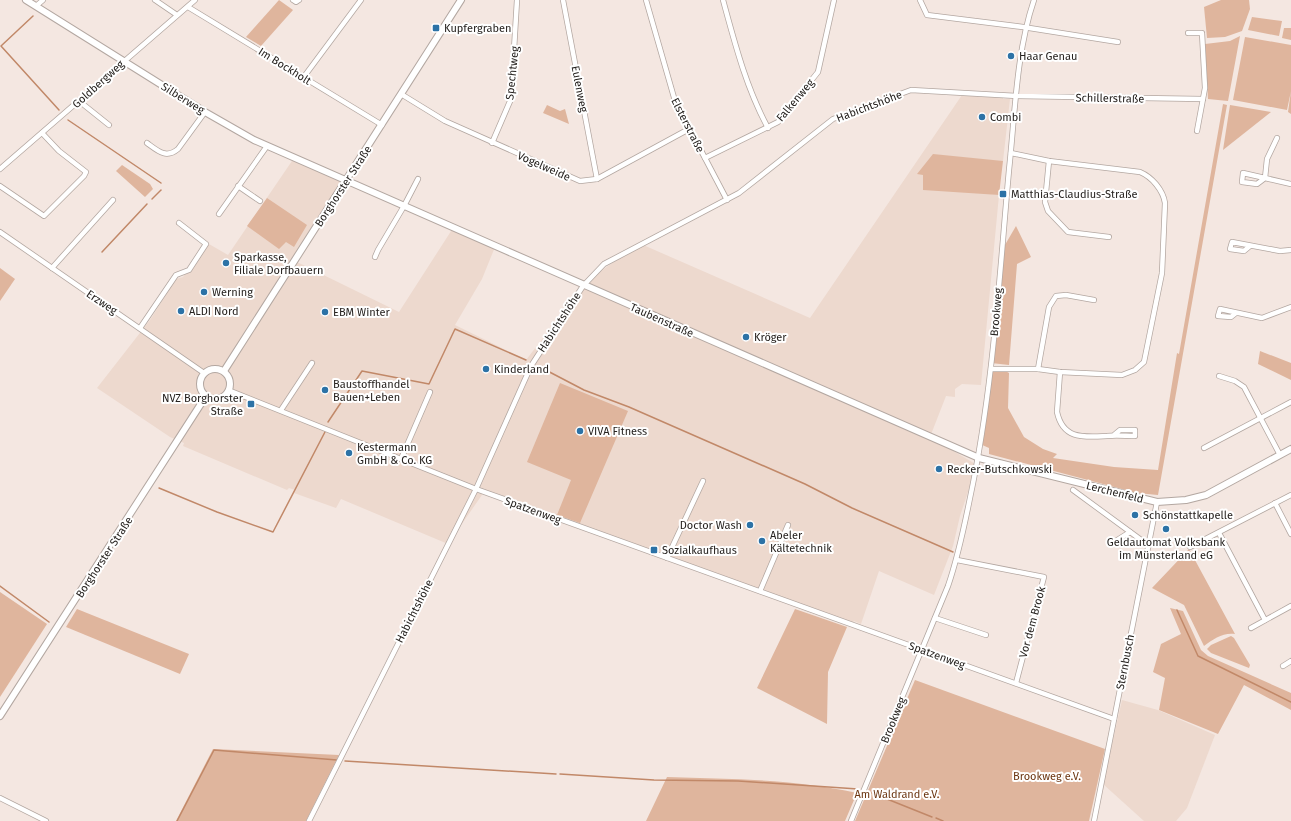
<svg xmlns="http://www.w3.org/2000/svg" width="1291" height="821" viewBox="0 0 1291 821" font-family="'Fira Sans',sans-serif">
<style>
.built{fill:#edd9ce}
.green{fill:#dfb59d}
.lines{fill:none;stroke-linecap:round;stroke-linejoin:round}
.stream{stroke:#c18868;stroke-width:1.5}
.street-casing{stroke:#b3a7a1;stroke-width:6}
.secondary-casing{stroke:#b3a7a1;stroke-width:8}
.street{stroke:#fff;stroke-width:4.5}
.secondary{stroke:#fff;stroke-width:6}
.poi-dot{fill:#2c72a6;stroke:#fff;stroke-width:1.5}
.labels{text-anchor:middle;stroke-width:4;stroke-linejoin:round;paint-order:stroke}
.poi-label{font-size:11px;fill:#26221f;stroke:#fff;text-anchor:start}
.street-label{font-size:11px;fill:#26221f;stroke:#fff}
.park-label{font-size:11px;fill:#6d3713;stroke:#fff}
</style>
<rect width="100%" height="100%" fill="#f4e7e1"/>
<g class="built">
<path d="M962,95L988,97L1003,95V99H1010L1003,161H995L991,194L999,195L981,385L962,384L955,389V397L946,396L930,437L977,465L960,516L953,546L934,595L879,571L861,624L854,621L852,624L484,492L448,544L341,499L336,508L294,493L295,490L289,488L287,490L183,446L184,443L170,437L97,388L150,320L176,279L183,277L209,244L228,255L294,158L347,181L295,261L399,312L453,228L495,247L482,279L455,325L526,360L583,286L605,268L641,244L810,318Z"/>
<path d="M1122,700L1158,710L1215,735L1187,808L1176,821H1144L1103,784Z"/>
</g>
<g class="green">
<path d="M279,0L293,10L261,46L246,37Z"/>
<path d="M1221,0H1249L1250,9L1242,31L1225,37L1207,38L1204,7Z"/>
<path d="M1252,17L1282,21L1279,36L1248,30Z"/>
<path d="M1284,28H1291V40L1282,38Z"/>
<path d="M1240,36L1228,101L1208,99L1205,44L1230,41Z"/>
<path d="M1245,37L1291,45V114L1288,112L1291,91L1287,110L1233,100Z"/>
<path d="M1223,104L1227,105L1158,495L1137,493L989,454V448L980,444L991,369H1002L1009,373L1008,408L1024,437L1043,449L1057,454L1053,458L1114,467L1158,470L1177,353L1179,354Z"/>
<path d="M547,105L560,111L565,109L569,124L543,113Z"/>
<path d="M1230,105L1271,112L1223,150Z"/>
<path d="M933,154L1003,161L999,195L923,190V175L917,174Z"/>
<path d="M122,165L150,184L153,189L145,197L116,171Z"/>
<path d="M267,198L307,225L294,247L286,242L279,249L247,226Z"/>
<path d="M1016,226L1031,257L1017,264L1009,365L991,363L1002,250Z"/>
<path d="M0,268L15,279L0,301Z"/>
<path d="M1260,351L1291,363V380L1258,364Z"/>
<path d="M560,383L628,411L580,523L557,515L571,480L527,462Z"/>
<path d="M1189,549L1235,634C1224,632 1213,639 1204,646L1184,605L1152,588Z"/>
<path d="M0,592L47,624L0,697Z"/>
<path d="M1170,608L1183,611L1201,650L1208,656L1291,693V710L1244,685L1218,734L1159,710L1165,678L1153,672L1161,644L1181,634Z"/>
<path d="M77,609L189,654L180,674L66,627Z"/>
<path d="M795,609L847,627L828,672L827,724L757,688Z"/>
<path d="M1231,636L1234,638L1250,665L1249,668L1211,653L1207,649L1211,645Z"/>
<path d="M915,680L1105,749L1089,821H855Z"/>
<path d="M213,749L339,755L306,821H176Z"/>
<path d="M667,777C731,779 795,779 857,793L845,821H646Z"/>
</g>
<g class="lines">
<g class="stream">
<path d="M33,16L1,46L59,110"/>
<path d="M68,120L161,183"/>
<path d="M152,199L161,190"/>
<path d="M102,252L147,204"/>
<path d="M538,366L584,390L629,407L805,484L852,508L953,552"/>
<path d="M328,422L362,371L429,384L455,329L526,360"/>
<path d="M159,488L217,512L273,532L326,430"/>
<path d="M0,586L49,622"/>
<path d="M1177,610L1198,656L1291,702"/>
<path d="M345,761L556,774"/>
<path d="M560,774L654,780L738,781L858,789"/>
<path d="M872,793L932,817"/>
<path d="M936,818L943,821"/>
<path d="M177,821L214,750L337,760"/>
</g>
<defs>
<g id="street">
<path d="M155,0L177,15"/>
<path d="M293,0L296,2L299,0"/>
<path d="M563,0L597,179"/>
<path d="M646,0L675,101L727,200"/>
<path d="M723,0C735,44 746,87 768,128"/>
<path d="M920,0L927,15L1023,27L1118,42"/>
<path d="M36,6L43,0"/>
<path d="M188,7L382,125"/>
<path d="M1188,33H1202L1205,88L1197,131"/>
<path d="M303,78L361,0"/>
<path d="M401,94L445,121L580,181L597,179L689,129"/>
<path d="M79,101L109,125"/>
<path d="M1277,138L1267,159L1265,178L1257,184L1242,182L1243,173L1291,184"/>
<path d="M147,143C158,151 166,159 178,149L205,112"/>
<path d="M492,143L511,99L517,0"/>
<path d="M705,158L778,122L818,72L834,0"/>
<path d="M1049,161L1045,202L1048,211L1068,232L1109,237"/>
<path d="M0,169L195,0"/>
<path d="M0,186L44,216L84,176L86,172L59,151L42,133"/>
<path d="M238,186L260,201"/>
<path d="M219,214L267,146"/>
<path d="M0,232L204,373"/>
<path d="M1250,246L1244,251L1230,249L1232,242L1280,251L1291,250"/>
<path d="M375,257L378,250L404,206L418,179"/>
<path d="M52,268L113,200"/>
<path d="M1236,313L1231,317L1218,316L1220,309L1262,318L1291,307"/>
<path d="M140,328L176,275L189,270L206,244L179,223"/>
<path d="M991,369H1038L1060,372L1122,375L1135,370L1144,362L1162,273L1165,203C1163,190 1152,177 1140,172L1049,161L1011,153"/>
<path d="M1038,369L1049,307L1056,296L1066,295L1094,300"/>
<path d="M1060,372L1057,412C1063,440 1084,437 1107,436C1116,435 1126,436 1135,436V430H1120L1114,435"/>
<path d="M1219,376L1235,381L1244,387L1280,455"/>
<path d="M228,390L476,489L1114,719"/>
<path d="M281,410L312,363"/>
<path d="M1204,448L1291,402"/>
<path d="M401,459L430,392"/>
<path d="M1073,490L1148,545"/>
<path d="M1275,503L1291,534"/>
<path d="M1219,533L1265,620"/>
<path d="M1111,544L1130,532"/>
<path d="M1190,547L1291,495"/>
<path d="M667,558L703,481"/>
<path d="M957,560L1044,577L1016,683"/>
<path d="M760,591L788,525"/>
<path d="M935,618L986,635"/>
<path d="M1251,628L1291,606"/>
<path d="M1283,666L1291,661"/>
<path d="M0,798L46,821"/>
<path d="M309,821L476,489L531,366L583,286L604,264L739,193L833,119L911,90L1017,96L1203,99"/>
<path d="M851,821L948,586C958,557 964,528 970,498C993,390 999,280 1009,170C1015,115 1016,53 1034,0"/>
<path d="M1094,821L1157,502"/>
</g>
<g id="secondary">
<path d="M26,0L205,112L254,140L979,458L1157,502L1186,500L1206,495L1291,449"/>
<circle cx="215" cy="384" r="15"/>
<path d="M224,371L461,0"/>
<path d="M0,716L206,396"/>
</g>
</defs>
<use href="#street" class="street-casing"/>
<use href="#secondary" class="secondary-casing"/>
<use href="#street" class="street"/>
<use href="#secondary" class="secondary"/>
</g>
<g class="poi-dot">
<rect x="432" y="24" width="8" height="8" rx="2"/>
<circle cx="1011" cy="56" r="4"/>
<circle cx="982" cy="117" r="4"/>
<rect x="999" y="190" width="8" height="8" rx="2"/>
<circle cx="226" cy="263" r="4"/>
<circle cx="204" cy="292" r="4"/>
<circle cx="181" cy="311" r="4"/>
<circle cx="325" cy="312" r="4"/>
<circle cx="746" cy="337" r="4"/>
<circle cx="486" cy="369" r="4"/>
<circle cx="325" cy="390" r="4"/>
<rect x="247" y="400" width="8" height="8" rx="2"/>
<circle cx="580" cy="431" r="4"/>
<circle cx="349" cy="453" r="4"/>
<circle cx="939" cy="469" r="4"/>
<circle cx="1135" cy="515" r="4"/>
<circle cx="750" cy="525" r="4"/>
<circle cx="1166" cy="529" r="4"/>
<circle cx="762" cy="541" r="4"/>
<rect x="650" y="546" width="8" height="8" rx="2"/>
</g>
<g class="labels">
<g class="poi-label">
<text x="444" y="32">Kupfergraben</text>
<text x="1019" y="60">Haar Genau</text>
<text x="990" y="121">Combi</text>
<text x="1011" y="198">Matthias-Claudius-Straße</text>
<text x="234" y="261">Sparkasse,<tspan x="234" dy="13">Filiale Dorfbauern</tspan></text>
<text x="212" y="296">Werning</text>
<text x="189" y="315">ALDI Nord</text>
<text x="333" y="316">EBM Winter</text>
<text x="754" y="341">Kröger</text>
<text x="494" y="373">Kinderland</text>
<text x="333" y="388">Baustoffhandel<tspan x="333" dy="13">Bauen+Leben</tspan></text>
<text x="243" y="402" text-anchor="end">NVZ Borghorster<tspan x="243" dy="13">Straße</tspan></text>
<text x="588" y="435">VIVA Fitness</text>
<text x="357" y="451">Kestermann<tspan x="357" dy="13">GmbH &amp; Co. KG</tspan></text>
<text x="947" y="473">Recker-Butschkowski</text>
<text x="1143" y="519">Schönstattkapelle</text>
<text x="742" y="529" text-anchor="end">Doctor Wash</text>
<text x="770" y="539">Abeler<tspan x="770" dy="13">Kältetechnik</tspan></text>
<text x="1166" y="546" text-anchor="middle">Geldautomat Volksbank<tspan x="1166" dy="13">im Münsterland eG</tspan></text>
<text x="662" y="554">Sozialkaufhaus</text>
</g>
<g class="street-label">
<text transform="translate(285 66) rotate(32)" y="4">Im Bockholt</text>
<text transform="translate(512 73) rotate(-84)" y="4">Spechtweg</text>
<text transform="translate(98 84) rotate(-42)" y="4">Goldbergweg</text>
<text transform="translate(580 89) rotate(79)" y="4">Eulenweg</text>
<text transform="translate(183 98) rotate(32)" y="4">Silberweg</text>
<text transform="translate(1110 98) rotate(1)" y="4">Schillerstraße</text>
<text transform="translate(795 100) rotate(-50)" y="4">Falkenweg</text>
<text transform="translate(869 106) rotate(-21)" y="4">Habichtshöhe</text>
<text transform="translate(688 125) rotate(63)" y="4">Elsterstraße</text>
<text transform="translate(544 166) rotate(24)" y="4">Vogelweide</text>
<text transform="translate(343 186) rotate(-57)" y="4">Borghorster Straße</text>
<text transform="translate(102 302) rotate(34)" y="4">Erzweg</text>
<text transform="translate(996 312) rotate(-85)" y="4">Brookweg</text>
<text transform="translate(662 320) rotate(24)" y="4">Taubenstraße</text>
<text transform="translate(559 322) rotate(-57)" y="4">Habichtshöhe</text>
<text transform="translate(1115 492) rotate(14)" y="4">Lerchenfeld</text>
<text transform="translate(533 510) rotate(20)" y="4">Spatzenweg</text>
<text transform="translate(104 557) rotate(-57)" y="4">Borghorster Straße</text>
<text transform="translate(414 611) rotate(-63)" y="4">Habichtshöhe</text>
<text transform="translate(1032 622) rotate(-75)" y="4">Vor dem Brook</text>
<text transform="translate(937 655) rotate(20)" y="4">Spatzenweg</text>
<text transform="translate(1125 662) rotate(-79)" y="4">Sternbusch</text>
<text transform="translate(893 720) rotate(-68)" y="4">Brookweg</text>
</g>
<g class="park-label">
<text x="1047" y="780">Brookweg e.V.</text>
<text x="897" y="798">Am Waldrand e.V.</text>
</g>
</g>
</svg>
